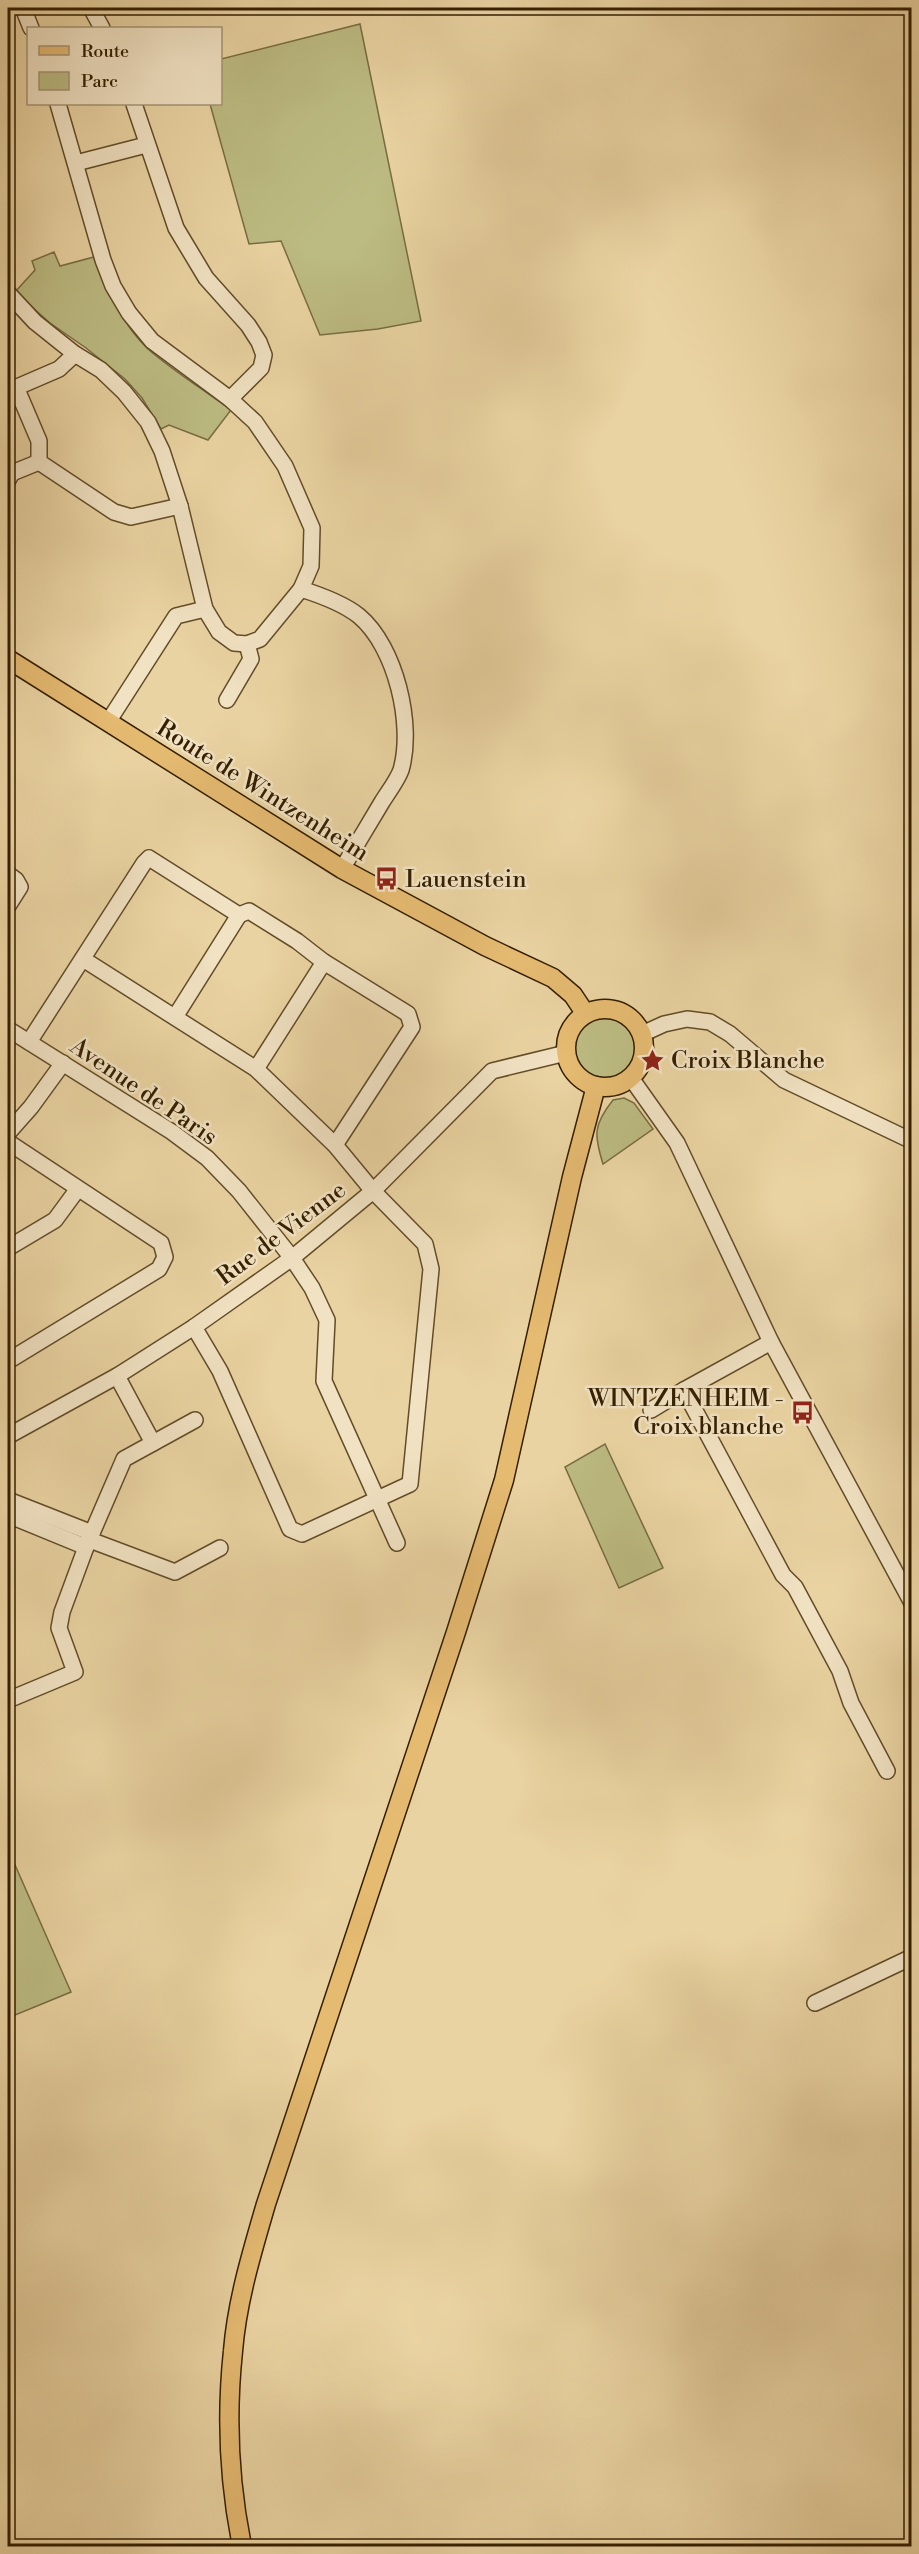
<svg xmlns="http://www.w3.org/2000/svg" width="919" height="2554" viewBox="0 0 919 2554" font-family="'Libre Bodoni',serif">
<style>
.green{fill:#bcbb82;stroke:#786d41;stroke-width:1.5}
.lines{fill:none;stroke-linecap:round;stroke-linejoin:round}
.minor-casing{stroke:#624c28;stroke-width:18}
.major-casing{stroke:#351f00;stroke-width:21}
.minor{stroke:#f1e2c3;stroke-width:15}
.major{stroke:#e5ba71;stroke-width:18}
.labels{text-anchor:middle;stroke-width:5;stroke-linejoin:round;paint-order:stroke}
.street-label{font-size:24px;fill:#351f00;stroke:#f1e2c3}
.poi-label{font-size:24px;fill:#351f00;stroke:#f1e2c3;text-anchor:start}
</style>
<rect width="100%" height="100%" fill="#ead3a2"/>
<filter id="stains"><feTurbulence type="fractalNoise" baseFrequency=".00333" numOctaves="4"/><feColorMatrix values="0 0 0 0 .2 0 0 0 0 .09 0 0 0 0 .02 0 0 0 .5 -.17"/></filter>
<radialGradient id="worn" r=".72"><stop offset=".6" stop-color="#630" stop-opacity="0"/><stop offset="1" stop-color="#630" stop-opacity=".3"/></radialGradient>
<g class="green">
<path d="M360,24L421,321L378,329L320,335L281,241L249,244L210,104H220L221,59Z"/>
<path d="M54,252L60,266L94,257C105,287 124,327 148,349C173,371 204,390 231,410L208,440L169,425L161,429L142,398L125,379L86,348L50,323L15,292L35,270L32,261Z"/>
<circle cx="604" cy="1048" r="32"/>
<path d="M624,1098L634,1103L653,1129L603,1164C594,1135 593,1125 613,1100Z"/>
<path d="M605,1444L663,1568L619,1588L565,1467Z"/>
<path d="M8,1849L71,1992L8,2018Z"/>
</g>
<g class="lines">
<defs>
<g id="minor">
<path d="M23,8L31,28"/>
<path d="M91,8L102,28"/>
<path d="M58,104L103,260L113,286L129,313L152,341L230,399L255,422L285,466L312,528L311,566L301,589C320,595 343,603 359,616C396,647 414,725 401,770C397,781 388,792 382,802C369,824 355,847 342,869"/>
<path d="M134,104L176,228L206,278L248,325L259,342L264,355L261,368L230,399"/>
<path d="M76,163L146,145"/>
<path d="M8,293L35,322L75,354L101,370L124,392L148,422L162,451L180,506L205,609L219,632L234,643L247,644L260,639L301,589"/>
<path d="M16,387L39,441V462L114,512L131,517L180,506"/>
<path d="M8,391L59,369L75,354"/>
<path d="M8,480L12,473L39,462"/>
<path d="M227,700L251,659L247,644"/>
<path d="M108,722L176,616L205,609"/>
<path d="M8,874L16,880L20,887L8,906"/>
<path d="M83,959L256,1069L335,1145L373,1191L425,1244L431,1269L410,1484L302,1534L290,1529L220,1371L194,1327"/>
<path d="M175,1017L239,915"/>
<path d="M8,1029L172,1132L207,1158L239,1191L292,1258L312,1288L327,1320L324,1381L397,1543"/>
<path d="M642,1034L664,1024L687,1019L710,1022L730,1034L784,1080L912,1141"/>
<path d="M29,1042L144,863L149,858L239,915L249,911L297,941L324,962L408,1014L412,1027L335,1145"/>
<path d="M256,1069L324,962"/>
<path d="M631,1078L677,1143L771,1342L912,1603"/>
<path d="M8,1133L31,1107L63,1063"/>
<path d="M8,1142L161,1243L165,1257L159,1269L8,1361"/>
<path d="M8,1248L55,1220L77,1190"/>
<path d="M771,1342L684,1390L783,1575L795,1587L840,1671L851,1703L887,1771"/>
<path d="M117,1376L153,1443"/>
<path d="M651,1410L684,1390"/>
<path d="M8,1436L117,1376L194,1327L292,1258L373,1191L492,1071L566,1053"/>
<path d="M8,1500L92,1533"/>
<path d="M8,1515L86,1547"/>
<path d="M90,1540L175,1572L220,1548"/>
<path d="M8,1700L75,1672L59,1628L62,1612L86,1547L124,1459L195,1420"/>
<path d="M815,2003L912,1957"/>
</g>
<g id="major">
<path d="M8,659L342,869L485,946L553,978L573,995L585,1013"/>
<circle cx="605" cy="1048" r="39"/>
<path d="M242,2546C229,2482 226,2417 233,2351C237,2301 252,2252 266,2204L456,1632L504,1480L572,1177L596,1086"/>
</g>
</defs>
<use href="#minor" class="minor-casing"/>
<use href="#major" class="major-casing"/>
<use href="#minor" class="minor"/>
<use href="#major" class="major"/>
</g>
<defs>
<symbol id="bus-bare" viewBox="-9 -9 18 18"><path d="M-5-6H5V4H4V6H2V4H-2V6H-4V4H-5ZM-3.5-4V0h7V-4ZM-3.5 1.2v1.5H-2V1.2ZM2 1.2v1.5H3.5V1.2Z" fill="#8f2418" stroke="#f1e2c3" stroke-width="2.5" paint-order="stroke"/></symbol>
<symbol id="sight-bare" viewBox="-9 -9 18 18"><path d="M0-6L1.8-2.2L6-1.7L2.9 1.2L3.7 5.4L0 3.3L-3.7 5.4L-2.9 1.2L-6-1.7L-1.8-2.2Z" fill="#8f2418" stroke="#f1e2c3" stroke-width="2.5" paint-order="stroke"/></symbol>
</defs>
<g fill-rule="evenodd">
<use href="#bus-bare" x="370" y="862" width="33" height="33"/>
<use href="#sight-bare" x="636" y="1044" width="33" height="33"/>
<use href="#bus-bare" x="786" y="1396" width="33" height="33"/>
</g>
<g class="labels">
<g class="street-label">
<text transform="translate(263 790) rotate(32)" y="8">Route de Wintzenheim</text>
<text transform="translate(144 1091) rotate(34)" y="8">Avenue de Paris</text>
<text transform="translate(281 1233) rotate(-37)" y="8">Rue de Vienne</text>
</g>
<g class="poi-label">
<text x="405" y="887">Lauenstein</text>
<text x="671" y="1068">Croix Blanche</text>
<text x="784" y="1406" text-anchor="end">WINTZENHEIM -<tspan x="784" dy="28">Croix blanche</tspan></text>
</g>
</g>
<rect width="919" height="2554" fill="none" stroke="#ead3a2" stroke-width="30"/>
<rect x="9" y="9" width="901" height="2536" fill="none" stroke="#351f00" stroke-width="3"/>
<rect x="15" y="15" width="889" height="2524" fill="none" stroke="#351f00" stroke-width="1.5"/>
<rect x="27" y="27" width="195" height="78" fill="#f1e2c3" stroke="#a69475" stroke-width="1.5"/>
<rect x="39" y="46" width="30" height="9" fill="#e5ba71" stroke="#a69475" stroke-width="1.5"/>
<text x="81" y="57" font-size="18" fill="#351f00">Route</text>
<rect x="39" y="72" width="30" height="18" fill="#bcbb82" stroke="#a69475" stroke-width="1.5"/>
<text x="81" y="87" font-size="18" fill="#351f00">Parc</text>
<rect width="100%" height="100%" filter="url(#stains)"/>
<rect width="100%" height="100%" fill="url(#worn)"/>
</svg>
